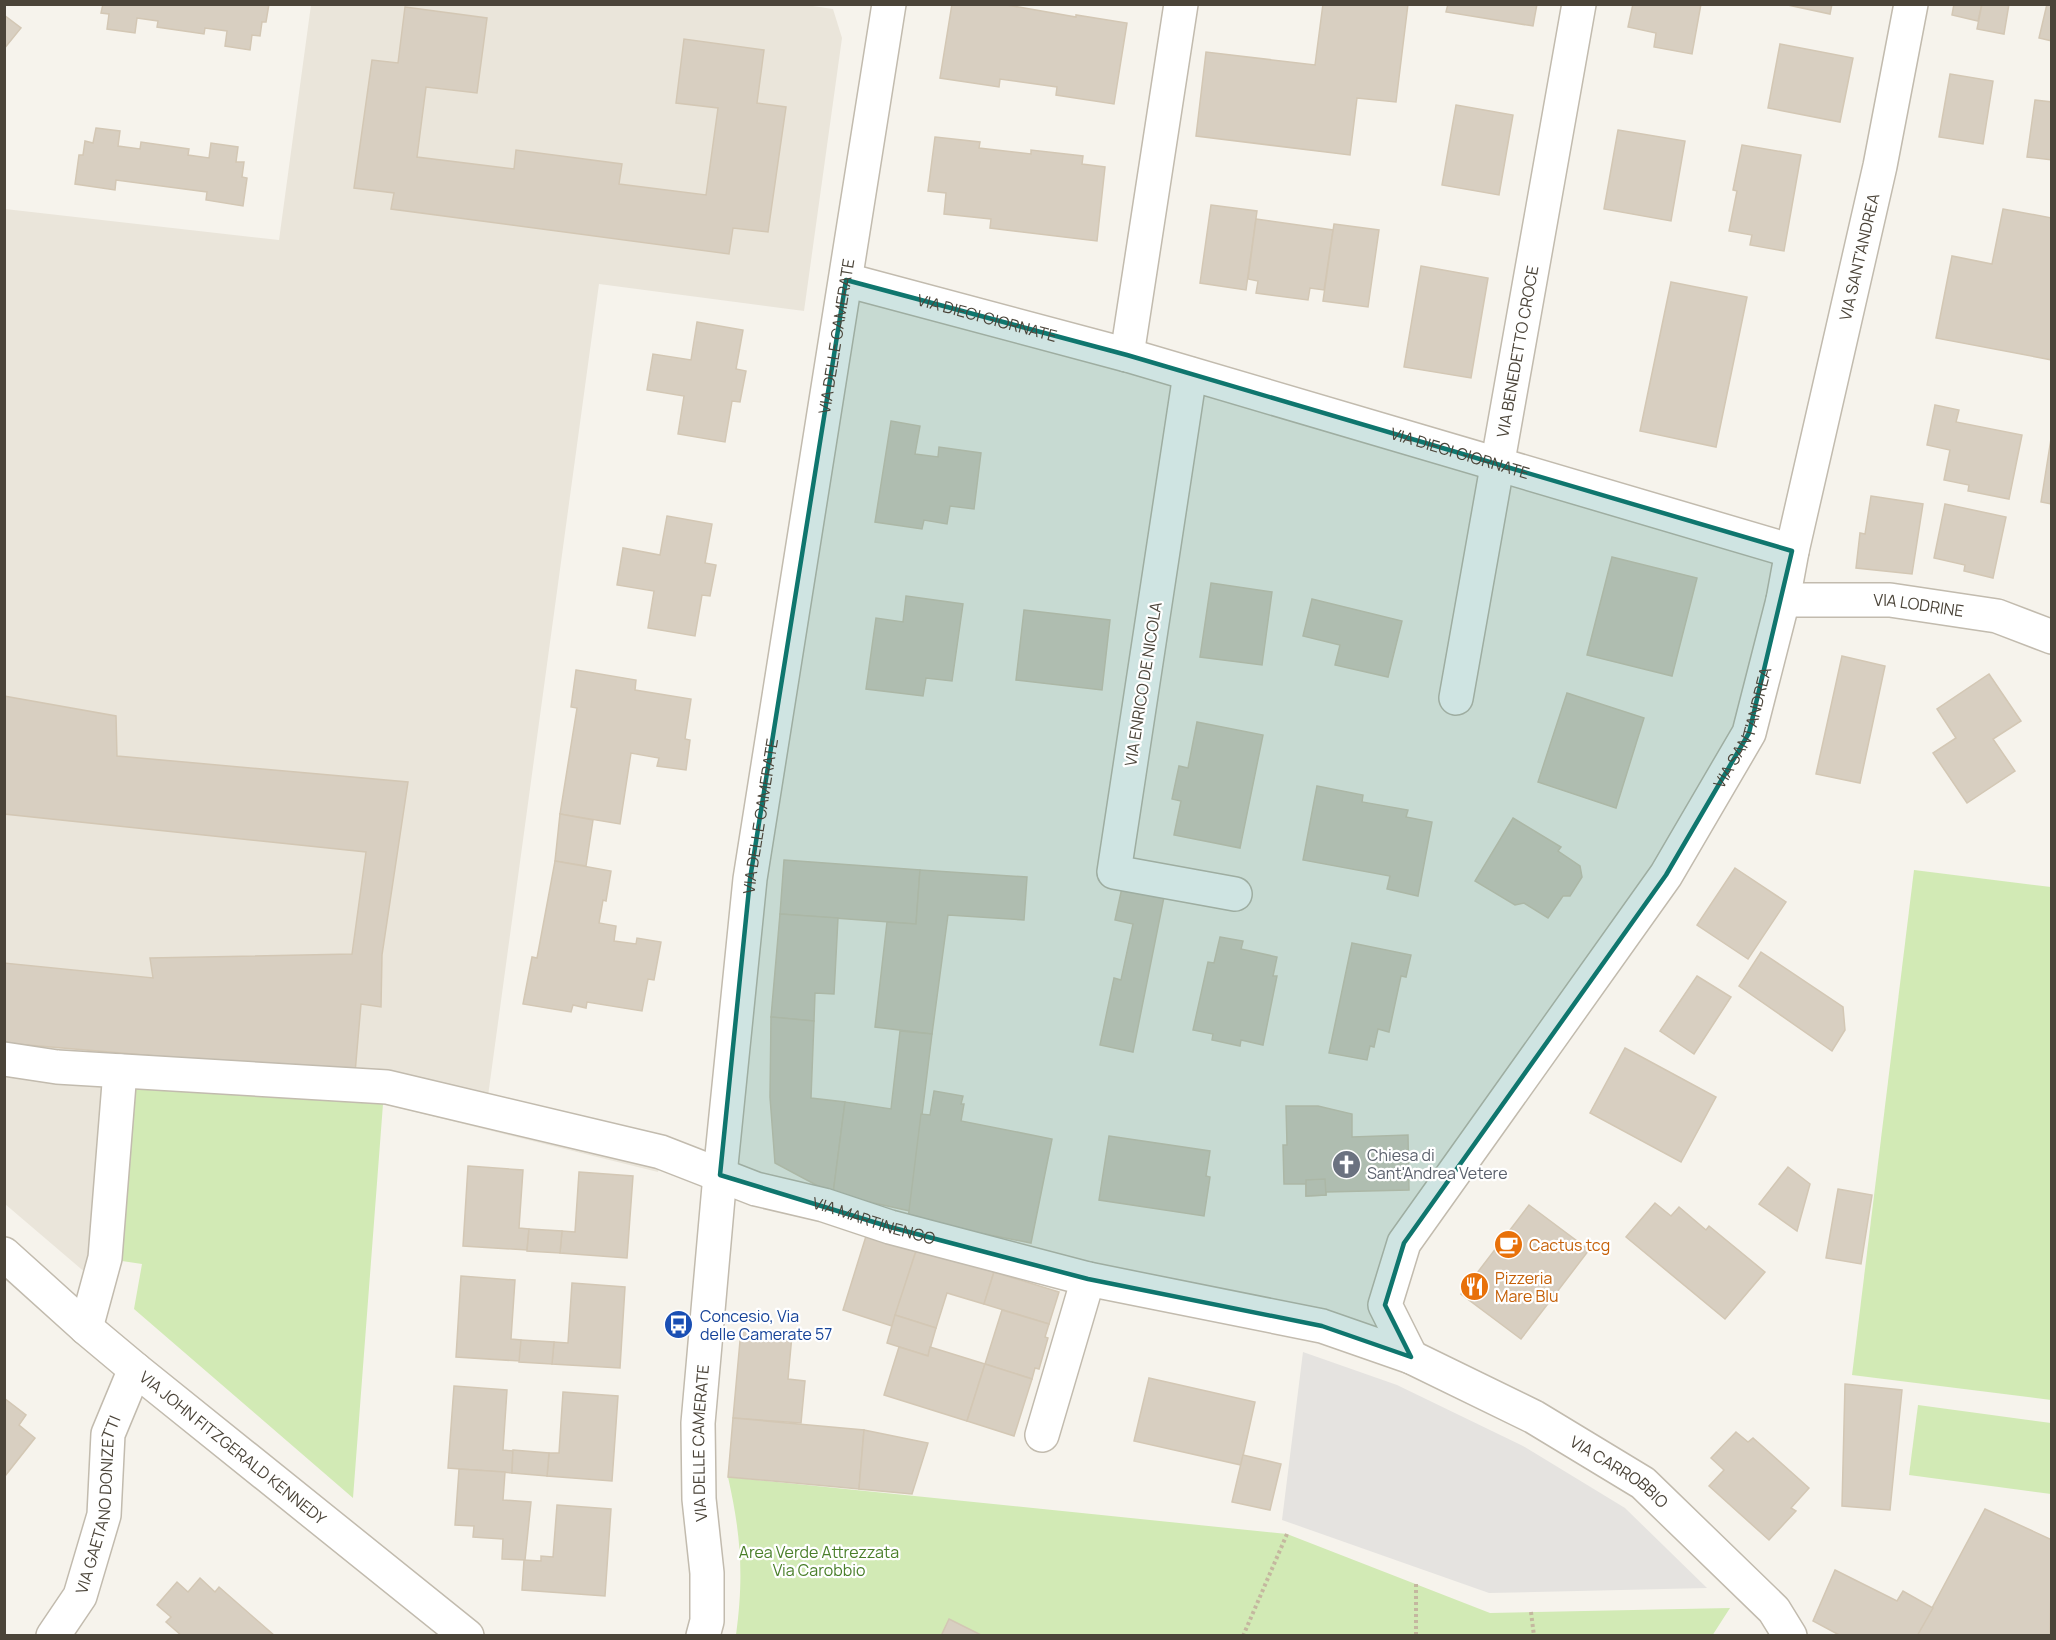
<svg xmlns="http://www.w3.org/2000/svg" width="2056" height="1640" viewBox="0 0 2056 1640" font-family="Manrope,sans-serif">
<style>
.residential{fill:#eae5da;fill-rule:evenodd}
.green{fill:#d2eab5}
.parking{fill:#e5e3e0}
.building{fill:#d8cfc1;stroke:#d3c7b4;stroke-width:1.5}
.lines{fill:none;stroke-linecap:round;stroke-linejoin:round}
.minor-casing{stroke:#c2bbae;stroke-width:36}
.path{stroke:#c4b79f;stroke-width:4;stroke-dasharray:3 3;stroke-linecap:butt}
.minor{stroke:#fff;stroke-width:33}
.marked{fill:#0f766e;fill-opacity:0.2;stroke:#0f766e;stroke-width:4.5;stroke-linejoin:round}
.labels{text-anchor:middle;stroke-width:4.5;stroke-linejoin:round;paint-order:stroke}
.street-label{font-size:16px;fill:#4b4439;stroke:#fff}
.worship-label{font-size:16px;fill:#5b616d;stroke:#fff;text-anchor:start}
.food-label{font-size:16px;fill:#c56008;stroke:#fff;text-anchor:start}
.transit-label{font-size:16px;fill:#164399;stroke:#fff;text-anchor:start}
.park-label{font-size:16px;fill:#4a7f2a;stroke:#fff}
</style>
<rect width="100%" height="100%" fill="#f6f3ec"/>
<path class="residential" d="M799,4L833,9L842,38L804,311L599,284L488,1096L664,1137L658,1172L383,1104L136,1088L122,1261L88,1257L87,1274L5,1204V209L279,240L311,5ZM406,7L487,19L477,93L426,87L417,157L514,169L517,150L621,164L619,184L706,195L718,108L676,103L684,39L764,50L757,103L785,107L768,232L733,228L729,254L392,209L394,193L355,188L372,61L398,63Z"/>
<g class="green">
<path d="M1914,870L2051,887V1400L1852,1375Z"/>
<path d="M136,1088L383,1104L353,1498L134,1309L142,1264L122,1261Z"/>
<path d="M1918,1405L2051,1423V1494L1909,1475Z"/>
<path d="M728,1477L1287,1534L1490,1613L1730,1608L1712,1636L736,1635C744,1576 741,1535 728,1477Z"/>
</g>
<path class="parking" d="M1303,1352L1397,1385L1523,1446L1625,1508L1707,1588L1489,1593L1282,1520Z"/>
<g class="building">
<path d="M103,4H269L266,22H262L260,36L252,35L250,50L225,46L227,31L205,28L204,34L157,27L158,21L137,18L135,33L107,29L109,14L101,13Z"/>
<path d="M952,4H1001L1076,17V15L1127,23L1114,104L1056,95L1057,87L1000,79L999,87L940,78Z"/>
<path d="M1323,4H1408L1396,102L1357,98L1350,155L1196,136L1206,52L1315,65Z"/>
<path d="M1448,4H1537L1533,26L1446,12Z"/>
<path d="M1633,4H1701L1692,54L1654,47L1656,33L1628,27Z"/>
<path d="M1783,4H1832L1830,14Z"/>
<path d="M1954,4H1982L1978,21L1952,15Z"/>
<path d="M1982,4H2009L2004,34L1977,29Z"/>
<path d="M2047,4H2052V41L2039,38Z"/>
<path d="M405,7L487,18L477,93L426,87L417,157L514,169L516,150L622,164L619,184L706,195L718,108L676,103L684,39L764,50L757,103L786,107L768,232L733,228L729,254L391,209L394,193L354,188L372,60L398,63Z"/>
<path d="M4,15L21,28L4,49Z"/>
<path d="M1780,44L1853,58L1840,122L1768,108Z"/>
<path d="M1950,74L1993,81L1983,144L1939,137Z"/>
<path d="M2035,100L2052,102V160L2027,157Z"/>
<path d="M1456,105L1513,115L1499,195L1442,185Z"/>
<path d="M96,128L120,131L118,146L140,149L141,142L189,149L188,155L209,158L211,143L238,147L236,162H244L242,177L247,178L243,206L206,200L207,192L116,180L115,190L75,184L79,155H83L85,141L93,143Z"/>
<path d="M1618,130L1685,141L1671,221L1604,209Z"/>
<path d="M935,137L980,142L979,148L1031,154V150L1083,156L1082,164L1105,167L1097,241L990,228L991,219L944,214L946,193L928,191Z"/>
<path d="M1742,145L1801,155L1784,251L1750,245L1752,235L1729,231L1737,191L1733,190Z"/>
<path d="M1211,205L1257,211L1246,290L1200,283Z"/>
<path d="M2003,209L2052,218V360L1936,338L1952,256L1992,264Z"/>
<path d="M1256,219L1333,230L1324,290L1310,288L1308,300L1256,293L1258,281L1248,279Z"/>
<path d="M1334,224L1379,230L1368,307L1323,301Z"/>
<path d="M1421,266L1488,278L1471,378L1404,367Z"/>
<path d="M1671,282L1747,297L1716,447L1640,431Z"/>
<path d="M697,322L743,330L736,369L746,371L740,402L732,401L725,442L678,434L684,396L647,390L653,354L691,360Z"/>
<path d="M1935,405L1959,410L1956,422L2022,435L2009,499L1968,491L1969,485L1944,480L1950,450L1927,445Z"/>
<path d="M891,421L920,426L915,454L938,457L939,447L981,453L974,509L950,506L947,524L924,520L922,529L875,522Z"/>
<path d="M2051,439H2052V504L2041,502Z"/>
<path d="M1871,496L1923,504L1912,574L1856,568L1860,533L1865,534Z"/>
<path d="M1945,504L2006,517L1993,578L1964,571L1965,565L1934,558Z"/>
<path d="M667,516L712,524L705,563L716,565L710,596L702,595L695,636L648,628L654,591L617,585L623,548L660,555Z"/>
<path d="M1612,557L1697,578L1672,676L1587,655Z"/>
<path d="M1211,583L1272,592L1262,665L1200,657Z"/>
<path d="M906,596L963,604L952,681L926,678L923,696L866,689L876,618L903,622Z"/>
<path d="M1312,599L1402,621L1388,677L1335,665L1340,645L1303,636Z"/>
<path d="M1024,610L1110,620L1102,690L1016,680Z"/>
<path d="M1842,656L1885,666L1860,783L1816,774Z"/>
<path d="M576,670L636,680L635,690L691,699L685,739L690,740L686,770L657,766L659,758L631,753L620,824L560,814L577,708L571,707Z"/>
<path d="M1989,674L2021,721L1993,739L2015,771L1967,803L1933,753L1956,738L1937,709Z"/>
<path d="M1567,693L1644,718L1616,808L1538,782Z"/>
<path d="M4,696L116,716L117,756L408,782L382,955L381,1007L361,1004L355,1073L4,1043V963L153,978L150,958L352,954L366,852L4,814Z"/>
<path d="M1197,722L1263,735L1240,848L1174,835L1181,801L1172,799L1179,766L1188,768Z"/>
<path d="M1317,786L1363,795L1362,802L1408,810L1406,817L1432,822L1418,896L1387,889L1390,876L1303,860Z"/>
<path d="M560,814L593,820L586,866L555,861Z"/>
<path d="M1513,818L1561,847L1558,851L1580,866L1582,877L1570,896H1563L1548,918L1524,903L1515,905L1475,881Z"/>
<path d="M784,860L920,870L916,924L780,914Z"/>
<path d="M555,861L611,871L606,901L603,900L599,923L616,926L614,941L636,944L637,938L661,942L654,980L648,979L642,1011L587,1002L586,1008L573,1005L571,1012L523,1004L532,957L537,958Z"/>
<path d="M1735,868L1786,902L1748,959L1697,925Z"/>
<path d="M920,870L1027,877L1024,920L948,915L932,1034L875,1027L887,922L916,924Z"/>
<path d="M1123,883L1165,892L1133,1052L1100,1045L1114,978L1121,980L1133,924L1115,920Z"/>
<path d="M780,914L838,918L834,994L815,993L814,1021L771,1017Z"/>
<path d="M1220,937L1243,941L1241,949L1277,957L1273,976H1277L1263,1045L1241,1040L1240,1046L1212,1040L1213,1034L1193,1030L1208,962L1214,963Z"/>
<path d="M1352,943L1411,955L1406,977L1401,976L1389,1032L1378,1029L1374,1047L1370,1046L1367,1060L1329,1053Z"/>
<path d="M1761,952L1843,1007L1845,1030L1832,1051L1739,986Z"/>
<path d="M1697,976L1731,997L1694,1054L1660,1031Z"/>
<path d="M771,1017L814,1021L811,1098L845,1102L833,1194L775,1163L770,1097Z"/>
<path d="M900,1031L932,1034L910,1211L833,1194L845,1102L891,1109Z"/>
<path d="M1625,1048L1716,1097L1681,1162L1590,1113Z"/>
<path d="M934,1091L963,1096L961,1104H964L961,1121L1052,1139L1031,1243L908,1219L921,1114L930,1115Z"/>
<path d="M1286,1106H1318L1352,1114V1137L1408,1135L1409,1190L1326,1192V1195L1306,1196V1184H1284L1283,1145H1287Z"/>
<path d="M1109,1136L1210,1151L1206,1176L1210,1177L1204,1216L1099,1200Z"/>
<path d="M468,1166L523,1170L519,1228L529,1229L527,1250L463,1246Z"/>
<path d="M1788,1167L1810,1184L1797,1231L1759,1204Z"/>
<path d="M579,1172L633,1176L627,1258L560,1253L562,1231L575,1232Z"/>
<path d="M1325,1179L1326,1195L1306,1196V1180Z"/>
<path d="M1838,1189L1872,1195L1861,1264L1826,1258Z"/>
<path d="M1655,1203L1671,1216L1679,1207L1706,1230L1709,1226L1765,1272L1725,1319L1626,1237Z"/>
<path d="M1529,1205L1589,1250L1521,1339L1461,1294Z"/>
<path d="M529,1229L562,1231L560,1253L527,1251Z"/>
<path d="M867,1233L917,1248L892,1326L843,1310Z"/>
<path d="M917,1248L994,1272L984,1304L947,1293L936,1328L895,1315Z"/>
<path d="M994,1272L1059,1292L1049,1324L984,1304Z"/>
<path d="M461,1276L515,1280L511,1339L521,1340L520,1361L456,1357Z"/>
<path d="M572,1283L625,1287L620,1368L552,1364L554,1342L568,1343Z"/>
<path d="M1002,1310L1049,1324L1045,1337L1048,1338L1039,1369L1035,1368L1032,1379L985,1364Z"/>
<path d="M895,1315L936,1328L928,1356L887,1343Z"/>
<path d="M741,1330L792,1335L788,1379L805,1381L801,1423L733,1418Z"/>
<path d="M521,1340L554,1342L552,1364L519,1362Z"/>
<path d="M899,1347L928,1356L930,1347L985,1364L967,1421L884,1395Z"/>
<path d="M985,1364L1032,1379L1014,1436L967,1421Z"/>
<path d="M1149,1378L1255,1402L1241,1465L1134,1441Z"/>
<path d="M1845,1384L1902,1390L1890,1510L1842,1506Z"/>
<path d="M454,1386L507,1390L503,1450L513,1451L512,1473L448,1468Z"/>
<path d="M563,1392L618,1396L612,1481L547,1476L549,1453H559Z"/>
<path d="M4,1398L26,1415L19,1425L35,1438L5,1476Z"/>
<path d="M733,1418L864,1430L859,1489L728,1477Z"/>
<path d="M864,1430L928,1443L912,1494L859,1489Z"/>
<path d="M1736,1432L1748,1442L1753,1438L1809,1488L1791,1508L1796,1511L1769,1540L1709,1486L1724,1470L1711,1458Z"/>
<path d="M513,1450L549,1453L547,1476L512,1473Z"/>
<path d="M1243,1455L1281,1464L1270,1510L1232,1502Z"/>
<path d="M459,1469L505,1472L503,1500L531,1502L525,1560L502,1559L503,1539L473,1537L474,1526L455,1525Z"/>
<path d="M557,1505L611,1509L605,1596L522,1590L524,1560L541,1561V1556L553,1557Z"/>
<path d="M1985,1509L2052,1540L2050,1636H1917Z"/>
<path d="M1835,1570L1897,1601L1903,1591L1933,1608L1917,1636H1841L1813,1621Z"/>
<path d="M200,1578L215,1592L219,1587L275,1636H182L166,1622L171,1617L157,1605L177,1582L188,1592Z"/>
<path d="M949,1619L983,1636H941Z"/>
</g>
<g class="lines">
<defs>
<g id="minor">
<path id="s1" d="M846,280L1127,355L1792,551"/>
<path d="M1127,355L1181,4"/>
<path d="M1190,374L1114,872L1235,894"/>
<path id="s2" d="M1783,600H1890L1997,616L2052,637"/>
<path id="s3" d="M1456,698L1579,4"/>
<path id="s4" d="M4,1059L57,1067L387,1087L661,1152L756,1189L824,1205L890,1227L1088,1279L1322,1326L1411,1357L1534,1417L1643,1483L1774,1610L1790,1636"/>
<path id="s5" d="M4,1254L86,1328L135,1369L467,1636"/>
<path d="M86,1328L105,1258L120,1071"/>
<path id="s6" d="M1411,1357L1385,1305L1404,1243L1666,875L1749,733L1783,600L1792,551L1880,166L1911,4"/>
<path d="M1042,1435L1088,1279"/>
<path id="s7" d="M53,1636L80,1596L104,1515L108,1434L135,1369"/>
<path id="s8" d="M703,1636L707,1621V1573L699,1499L698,1423L720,1175L750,879L889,4"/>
</g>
</defs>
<use href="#minor" class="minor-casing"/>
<g class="path">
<path d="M1416,1584V1636"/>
<path d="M1531,1612L1534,1636"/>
<path d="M1243,1636L1287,1534"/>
</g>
<use href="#minor" class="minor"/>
</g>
<path class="marked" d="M846,280L1127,355L1792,551L1749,733L1666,875L1404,1243L1385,1305L1411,1357L1322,1326L1088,1279L890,1227L720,1175L750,879Z"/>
<defs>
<symbol id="church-disc" viewBox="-11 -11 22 22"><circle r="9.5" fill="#6b7280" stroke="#fff"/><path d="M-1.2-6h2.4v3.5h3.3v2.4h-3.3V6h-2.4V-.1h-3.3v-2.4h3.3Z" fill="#fff"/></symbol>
<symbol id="cafe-disc" viewBox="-11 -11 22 22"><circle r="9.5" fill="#e8710a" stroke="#fff"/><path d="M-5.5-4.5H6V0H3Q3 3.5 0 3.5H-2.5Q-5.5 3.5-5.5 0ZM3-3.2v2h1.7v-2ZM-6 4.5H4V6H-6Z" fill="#fff"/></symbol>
<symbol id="restaurant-disc" viewBox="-11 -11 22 22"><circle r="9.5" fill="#e8710a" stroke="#fff"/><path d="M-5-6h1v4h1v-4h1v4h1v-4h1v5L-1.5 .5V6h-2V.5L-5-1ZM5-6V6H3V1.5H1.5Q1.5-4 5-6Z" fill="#fff"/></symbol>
<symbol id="bus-disc" viewBox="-11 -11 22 22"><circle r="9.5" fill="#1a4fb4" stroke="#fff"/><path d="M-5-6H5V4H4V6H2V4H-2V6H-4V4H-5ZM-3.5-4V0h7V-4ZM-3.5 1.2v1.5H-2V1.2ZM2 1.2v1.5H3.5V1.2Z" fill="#fff"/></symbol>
</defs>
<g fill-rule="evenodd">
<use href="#church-disc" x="1330" y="1148" width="33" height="33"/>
<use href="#cafe-disc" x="1492" y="1228" width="33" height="33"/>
<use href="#restaurant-disc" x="1458" y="1270" width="33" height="33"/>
<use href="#bus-disc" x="662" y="1308" width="33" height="33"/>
</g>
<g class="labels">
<g class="street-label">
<text dy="6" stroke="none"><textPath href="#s6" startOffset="1228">VIA SANT'ANDREA</textPath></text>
<text dy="6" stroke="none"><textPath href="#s1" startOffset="146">VIA DIECI GIORNATE</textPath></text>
<text dy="6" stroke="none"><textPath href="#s8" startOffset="1310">VIA DELLE CAMERATE</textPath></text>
<text dy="6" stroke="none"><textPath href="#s3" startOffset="352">VIA BENEDETTO CROCE</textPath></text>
<text dy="6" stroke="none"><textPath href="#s1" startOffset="638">VIA DIECI GIORNATE</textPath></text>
<text dy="6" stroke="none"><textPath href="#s2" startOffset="136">VIA LODRINE</textPath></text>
<text transform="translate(1143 684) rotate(-81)" y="6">VIA ENRICO DE NICOLA</text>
<text dy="6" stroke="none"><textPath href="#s6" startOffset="742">VIA SANT'ANDREA</textPath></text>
<text dy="6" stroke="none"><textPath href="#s8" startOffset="824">VIA DELLE CAMERATE</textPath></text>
<text dy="6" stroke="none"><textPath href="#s4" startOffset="890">VIA MARTINENGO</textPath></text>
<text dy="6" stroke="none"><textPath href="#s8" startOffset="194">VIA DELLE CAMERATE</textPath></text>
<text dy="6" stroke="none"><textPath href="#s5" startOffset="300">VIA JOHN FITZGERALD KENNEDY</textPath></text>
<text dy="6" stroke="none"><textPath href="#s4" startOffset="1683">VIA CARROBBIO</textPath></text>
<text dy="6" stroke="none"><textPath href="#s7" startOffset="142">VIA GAETANO DONIZETTI</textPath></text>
</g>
<g class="worship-label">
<text x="1367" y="1161">Chiesa di<tspan x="1367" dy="18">Sant'Andrea Vetere</tspan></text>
</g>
<g class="food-label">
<text x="1529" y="1251">Cactus tcg</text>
<text x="1495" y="1284">Pizzeria<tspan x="1495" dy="18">Mare Blu</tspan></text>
</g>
<g class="transit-label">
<text x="700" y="1322">Concesio, Via<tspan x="700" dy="18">delle Camerate 57</tspan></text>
</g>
<g class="park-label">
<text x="819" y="1558">Area Verde Attrezzata<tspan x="819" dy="18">Via Carobbio</tspan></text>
</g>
</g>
<rect width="2056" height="1640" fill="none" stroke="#4b4439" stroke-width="12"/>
</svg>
